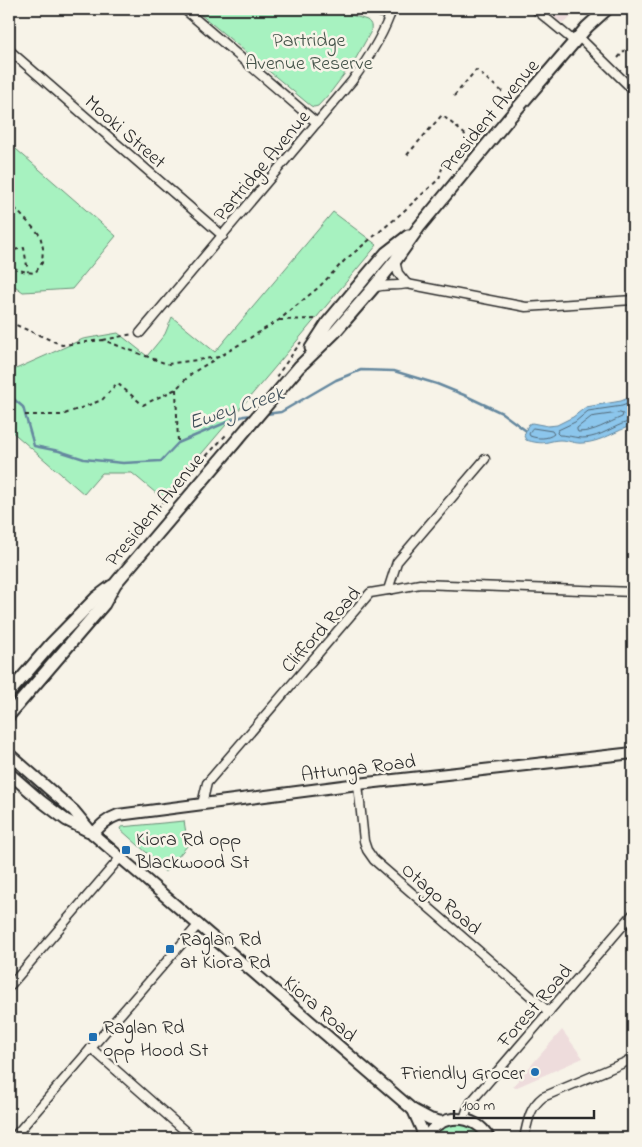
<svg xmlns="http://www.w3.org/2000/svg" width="642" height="1147" viewBox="0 0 642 1147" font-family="'Indie Flower',sans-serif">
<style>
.built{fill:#eedcdc}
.green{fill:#a7f2c0;stroke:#698e76}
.water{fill:#8cc6ec;stroke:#65889f}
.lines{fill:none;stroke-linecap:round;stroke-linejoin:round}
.shore{stroke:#526978;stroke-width:1}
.stream{stroke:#65889f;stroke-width:2.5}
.minor-casing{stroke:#2b2b2b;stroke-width:11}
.tertiary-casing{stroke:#2b2b2b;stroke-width:14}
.secondary-casing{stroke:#2b2b2b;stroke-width:15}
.path{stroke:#2b2b2b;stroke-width:2;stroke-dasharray:4 4;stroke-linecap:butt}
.minor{stroke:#f7f3e8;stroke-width:8}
.tertiary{stroke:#f7f3e8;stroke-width:10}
.secondary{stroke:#f7f3e8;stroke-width:11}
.poi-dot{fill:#1f6fb2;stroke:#f7f3e8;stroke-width:2}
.labels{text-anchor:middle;stroke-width:5;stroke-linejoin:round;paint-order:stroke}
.park-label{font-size:20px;fill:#445349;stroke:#f7f3e8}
.street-label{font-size:20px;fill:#2b2b2b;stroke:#f7f3e8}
.poi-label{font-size:20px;fill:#2b2b2b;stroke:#f7f3e8;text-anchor:start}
.water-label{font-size:21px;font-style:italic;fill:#43525b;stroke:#f7f3e8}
</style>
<rect width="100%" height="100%" fill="#f7f3e8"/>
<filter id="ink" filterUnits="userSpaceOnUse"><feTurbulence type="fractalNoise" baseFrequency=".02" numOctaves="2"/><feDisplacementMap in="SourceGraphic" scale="10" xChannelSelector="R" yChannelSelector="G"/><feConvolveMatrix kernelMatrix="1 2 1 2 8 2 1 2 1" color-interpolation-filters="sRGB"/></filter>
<g filter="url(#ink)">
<g class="built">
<path d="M544,9H578L567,21L563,23L559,21Z"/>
<path d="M562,1030L583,1058L515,1088L513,1086Z"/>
</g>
<g class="green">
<path d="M194,9H333L367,20C372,24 372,27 370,33L355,60L330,93L318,106L314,107L311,106Z"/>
<path d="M9,143L116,236L72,289L23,292L9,282Z"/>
<path d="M333,212L377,245L271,372L163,499L132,473H102L84,494L9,429V372L83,339L118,333L147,356L165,334L172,317L215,352Z"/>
<path d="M184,821L188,845L165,872L156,861L120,829L121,827Z"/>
<path d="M464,1119L489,1138H426L433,1128Z"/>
</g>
<path class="water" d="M633,396V425C616,431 601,442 583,443C575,444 568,440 560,440C556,440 552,441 548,442C541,444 533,442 526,440L524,436L527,427L529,424L532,423L548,426L557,425L573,417L586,407L621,401Z"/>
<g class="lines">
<g class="shore">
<path d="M633,402L622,406L588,411L575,422L558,430L557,433L559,435C570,435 579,440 591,437C606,434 618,423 633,421"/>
<path d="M620,413L623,414L622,417C607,423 595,432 578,432L577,430V428L591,417Z"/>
<path d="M533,428L552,431L554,434C548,439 538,439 530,436L529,434L531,430Z"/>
</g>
<g class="stream">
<path d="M9,395L23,407L34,446L59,451L84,459L123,463L161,461L178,443L232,420L244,416L253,415"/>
<path d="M266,414L281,412L336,380L361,370L394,371L437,384L464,395L502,413L525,430"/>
</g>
<defs>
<g id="minor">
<path d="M184,9L317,123"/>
<path d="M370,9L390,15"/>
<path d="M535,9L575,42"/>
<path d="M579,37L633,90"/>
<path d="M9,50L223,236"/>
<path d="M395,261L398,273L407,284"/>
<path d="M373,288C387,283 395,287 407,284L526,307L633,300"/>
<path d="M140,333L352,81C368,59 384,35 392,9"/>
<path d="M388,590L420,584L633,592"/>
<path d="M358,784L364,841L367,850L374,860L549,1012"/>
<path d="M202,804L207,783L370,593L388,590L397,562L485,459"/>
<path d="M9,987L120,858"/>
<path d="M91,1048L193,1138"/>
<path d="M464,1119L467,1110L471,1102L633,914"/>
<path d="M13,1138L199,924"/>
<path d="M524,1138C528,1121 529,1108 543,1097L633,1059"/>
</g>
<g id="tertiary">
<path d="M9,754L74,811L93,834L413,1110L430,1119L442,1122"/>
<path d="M9,773L41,801L66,820L88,831"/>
<path d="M93,834C101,825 107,819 118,815L358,784L633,753"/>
<path d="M413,1110L421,1128L424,1138"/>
<path d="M426,1138C439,1112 476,1113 489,1138"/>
</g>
<g id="secondary">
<path d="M311,348L328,322L369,273L386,253L408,236"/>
<path d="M9,693L52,643L96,598L112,586"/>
<path d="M9,715L104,604L115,584L120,578L299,367L335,332L373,288L395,261L419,227L510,117L587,27L607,9"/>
</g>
</defs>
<use href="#minor" class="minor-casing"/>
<use href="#tertiary" class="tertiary-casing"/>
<use href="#secondary" class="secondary-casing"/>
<g class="path">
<path d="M618,58L625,50"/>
<path d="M454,96L476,70L505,94"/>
<path d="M407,155L442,115L468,137"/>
<path d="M9,202L40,235L43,248L42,263L35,273C25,272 17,270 9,265"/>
<path d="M9,245L14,250L24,248L28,272"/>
<path d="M279,320L317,319"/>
<path d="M9,322L62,345L103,340L167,364L219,357L279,320L319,287L345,260L395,219L439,179L442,168"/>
<path d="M103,340L133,334"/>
<path d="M276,377L301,342"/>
<path d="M176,389L178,443"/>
<path d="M25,415H62L102,400L117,383L143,405L176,389L192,373L217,358"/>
<path d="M108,561L226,435"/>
</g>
<use href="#minor" class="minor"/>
<use href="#tertiary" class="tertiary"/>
<use href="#secondary" class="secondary"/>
</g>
</g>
<g class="poi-dot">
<rect x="121" y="845" width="10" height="10" rx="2.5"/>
<rect x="165" y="944" width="10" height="10" rx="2.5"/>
<rect x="88" y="1032" width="10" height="10" rx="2.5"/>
<circle cx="535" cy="1072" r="5"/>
</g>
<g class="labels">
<g class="park-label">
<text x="309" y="46">Partridge<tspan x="309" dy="23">Avenue Reserve</tspan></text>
</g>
<g class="street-label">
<text transform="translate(489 115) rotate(-50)" y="7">President Avenue</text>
<text transform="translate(126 131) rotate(41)" y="7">Mooki Street</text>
<text transform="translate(261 165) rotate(-50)" y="7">Partridge Avenue</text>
<text transform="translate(154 509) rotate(-50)" y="7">President Avenue</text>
<text transform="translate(320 629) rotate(-48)" y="7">Clifford Road</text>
<text transform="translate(358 767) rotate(-7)" y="7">Attunga Road</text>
<text transform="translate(442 898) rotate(41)" y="7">Otago Road</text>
<text transform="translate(534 1005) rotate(-49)" y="7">Forest Road</text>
<text transform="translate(321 1008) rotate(41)" y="7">Kiora Road</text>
</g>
<g class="poi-label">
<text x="136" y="845">Kiora Rd opp<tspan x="136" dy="23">Blackwood St</tspan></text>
<text x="180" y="945">Raglan Rd<tspan x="180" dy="23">at Kiora Rd</tspan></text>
<text x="103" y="1033">Raglan Rd<tspan x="103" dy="23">opp Hood St</tspan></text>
<text x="525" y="1079" text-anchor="end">Friendly Grocer</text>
</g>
<g class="water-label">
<text transform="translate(236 407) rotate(-18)" y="7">Ewey Creek</text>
</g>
</g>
<rect width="642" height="1147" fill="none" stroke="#f7f3e8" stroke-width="30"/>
<rect x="15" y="15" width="612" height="1117" fill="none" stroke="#2b2b2b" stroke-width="2" filter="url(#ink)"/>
<path d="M454 1110v8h140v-8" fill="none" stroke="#2b2b2b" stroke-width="2.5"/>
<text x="462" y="1110" font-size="15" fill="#2b2b2b" stroke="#f7f3e8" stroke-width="4" paint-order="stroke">100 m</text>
</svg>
